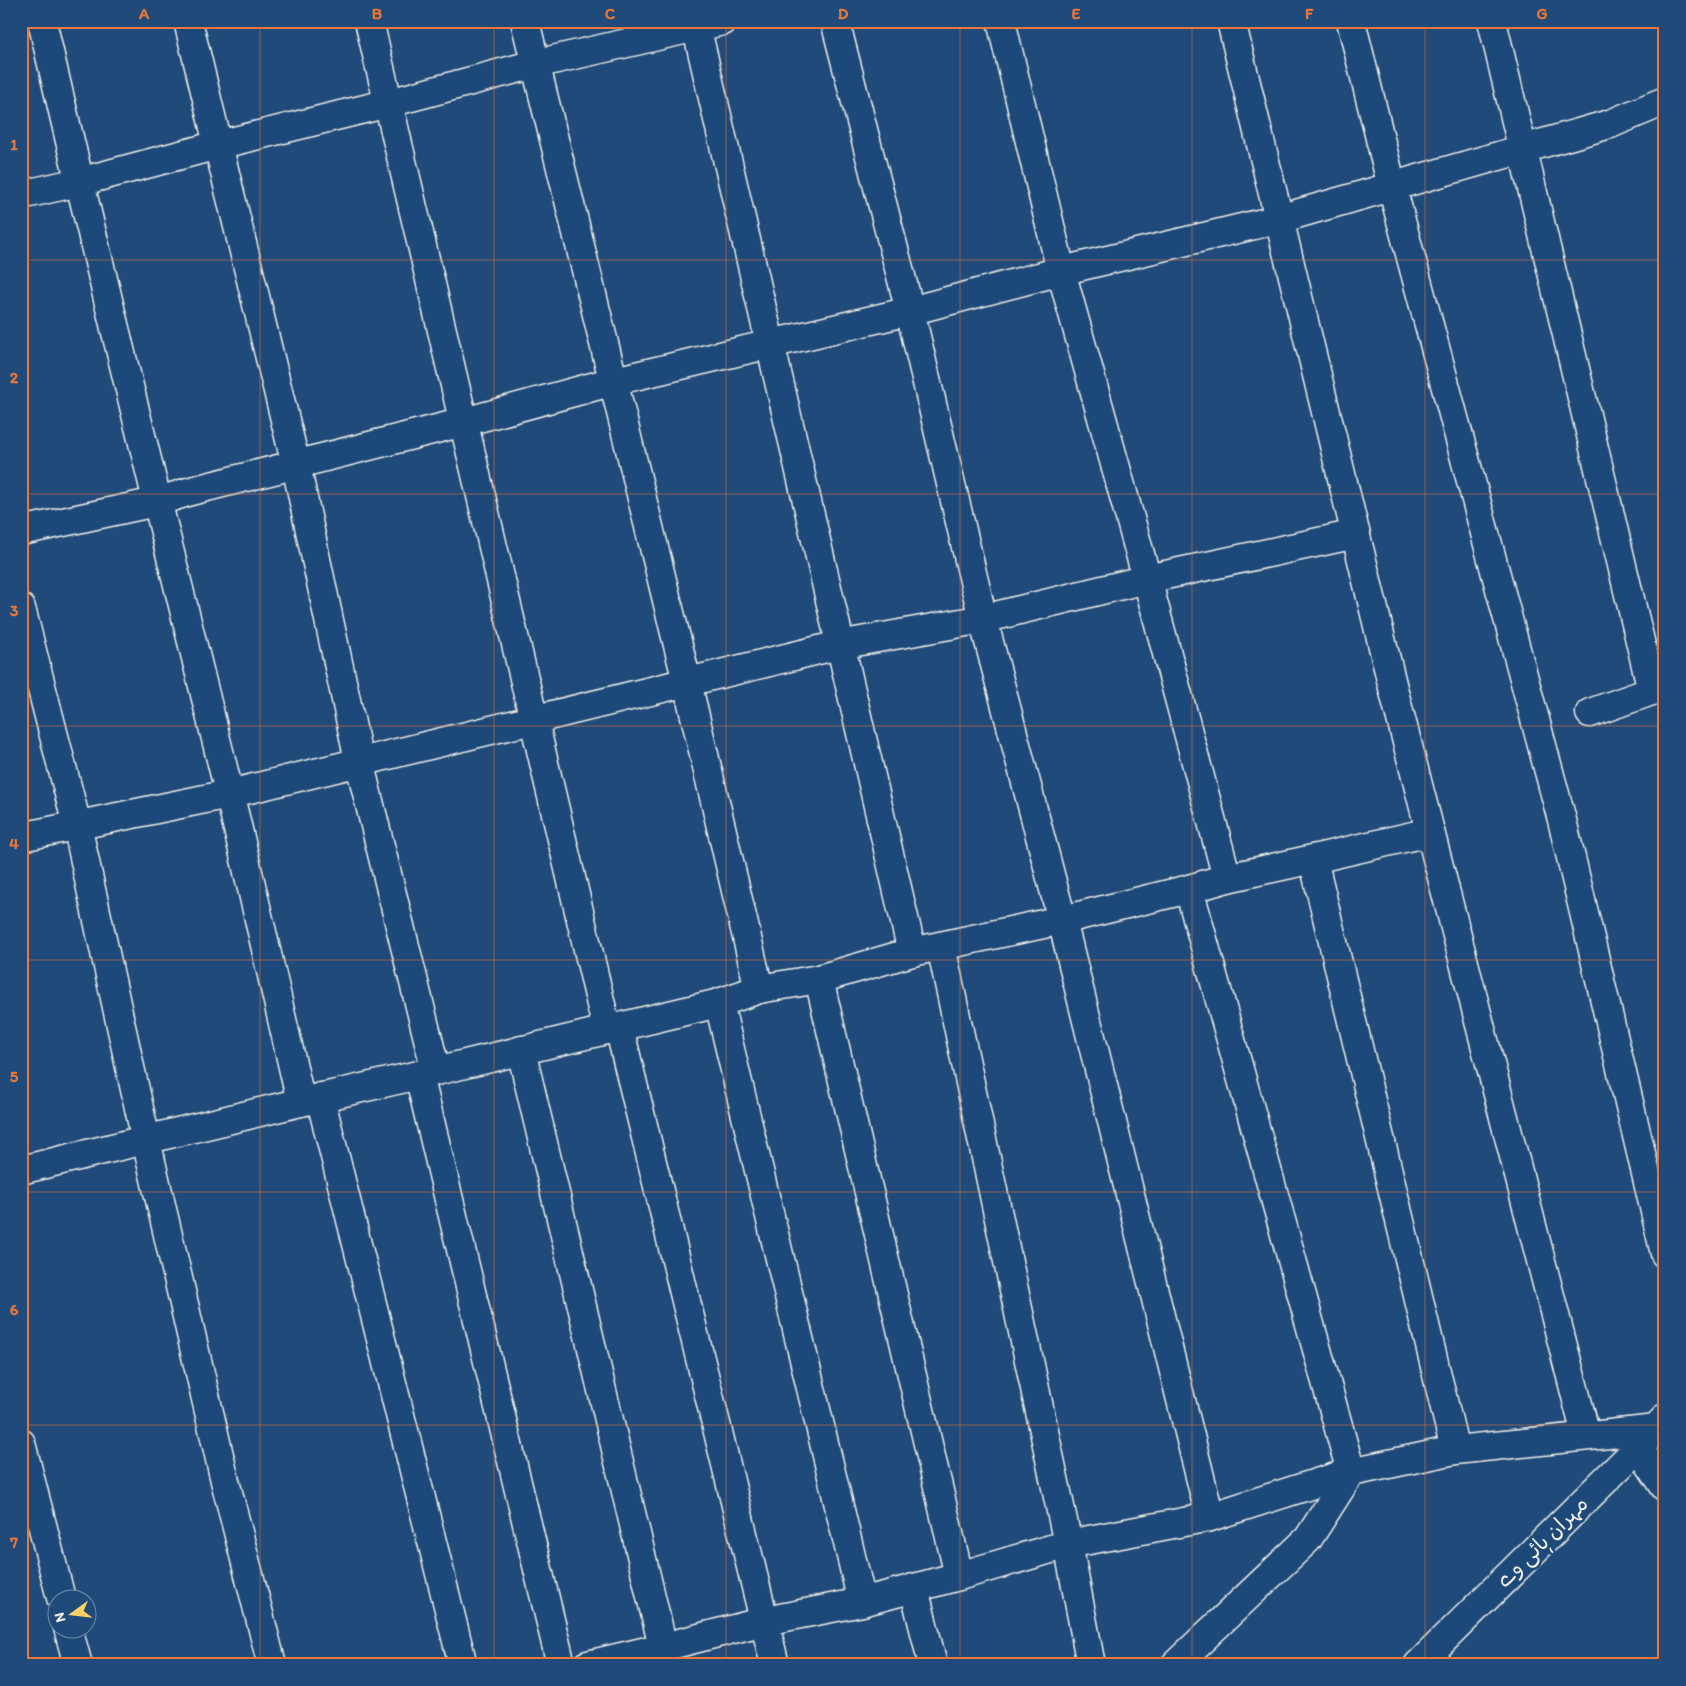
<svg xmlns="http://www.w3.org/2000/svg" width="1686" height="1686" viewBox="0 0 1686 1686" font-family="Itim,'Playpen Sans Arabic',sans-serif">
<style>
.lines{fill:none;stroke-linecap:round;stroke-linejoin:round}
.minor-casing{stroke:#f4f1e8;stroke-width:31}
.major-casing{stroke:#f4f1e8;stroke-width:31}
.minor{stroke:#1f4a7a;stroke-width:28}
.major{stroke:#1f4a7a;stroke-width:28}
.grid{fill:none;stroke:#ea7738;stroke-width:1;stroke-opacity:0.55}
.labels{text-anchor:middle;stroke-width:5;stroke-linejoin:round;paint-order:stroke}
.street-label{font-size:21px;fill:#f4f1e8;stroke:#1f4a7a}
.neatline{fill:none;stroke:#ea7738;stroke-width:2}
.grid-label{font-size:16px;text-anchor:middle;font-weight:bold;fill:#ea7738}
</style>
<rect width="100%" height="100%" fill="#1f4a7a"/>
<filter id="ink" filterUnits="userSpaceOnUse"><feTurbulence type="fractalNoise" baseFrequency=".02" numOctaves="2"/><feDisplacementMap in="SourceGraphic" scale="10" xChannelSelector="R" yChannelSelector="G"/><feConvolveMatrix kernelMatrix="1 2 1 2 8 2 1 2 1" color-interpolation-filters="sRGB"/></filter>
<g filter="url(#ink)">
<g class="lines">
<defs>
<g id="minor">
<path d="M42,21C101,279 166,535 229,792C254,895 277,998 301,1102"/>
<path d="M188,21L296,465L359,761L436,1071"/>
<path d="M369,21L607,1030"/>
<path d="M525,21L687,682L759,989"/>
<path d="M695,21L912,952"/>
<path d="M835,21L910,311L983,619L1062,920L1210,1517"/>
<path d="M1001,21L1061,271L1147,579L1227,878"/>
<path d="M1231,21L1393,688L1586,1435"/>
<path d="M1351,21L1392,187L1562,820L1665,1254"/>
<path d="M1492,21L1652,691"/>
<path d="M21,195L79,182L218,145L389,103L535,64L723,21"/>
<path d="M21,531L156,502L191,491L464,422L614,381L910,311L1061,271L1279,219L1610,124L1665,101"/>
<path d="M21,608L77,825L146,1140L225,1481L272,1665"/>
<path d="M1590,713L1652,691L1665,688"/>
<path d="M21,837L229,794L839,645L983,619L1147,579L1356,534"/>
<path d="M1313,859L1455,1450"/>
<path d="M941,946L1068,1544L1091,1665"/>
<path d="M819,979L959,1576"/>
<path d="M719,1003L862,1602"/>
<path d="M619,1027L775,1665"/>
<path d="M521,1050L663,1647"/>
<path d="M419,1075L561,1665"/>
<path d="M320,1097L463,1665"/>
<path d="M21,1170L301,1102L436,1071L719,1003L759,989L819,979L912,952L1062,920L1189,889L1227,878L1313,859L1430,832"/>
<path d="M21,1443L61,1598"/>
<path d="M1638,1447L1665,1487"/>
<path d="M914,1588L933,1665"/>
<path d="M68,1628L78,1665"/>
<path d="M587,1665L663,1647L765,1621L862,1602L959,1576L1068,1544L1210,1517L1351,1472L1455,1450L1657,1429"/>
<path d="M1175,1665L1308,1539L1351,1472L1189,889"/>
</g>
<path id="major" d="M1418,1665L1657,1429L1665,1418"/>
</defs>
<use href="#minor" class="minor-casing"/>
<use href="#major" class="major-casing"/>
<use href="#minor" class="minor"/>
<use href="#major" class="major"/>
</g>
</g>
<path class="grid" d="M260,21V1665M494,21V1665M726,21V1665M960,21V1665M1192,21V1665M1425,21V1665M21,260H1665M21,494H1665M21,726H1665M21,960H1665M21,1192H1665M21,1425H1665"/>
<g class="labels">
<g class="street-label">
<text transform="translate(1542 1542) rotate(-45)" y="7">مہران ہائی وے</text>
</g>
</g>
<rect width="1686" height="1686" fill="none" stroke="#1f4a7a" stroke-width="55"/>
<g transform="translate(72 1614) rotate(255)"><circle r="24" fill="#1f4a7a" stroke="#748da6"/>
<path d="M0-4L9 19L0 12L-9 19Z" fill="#ffd166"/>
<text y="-8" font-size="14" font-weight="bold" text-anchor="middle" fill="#f4f1e8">N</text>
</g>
<rect x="28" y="28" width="1630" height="1630" class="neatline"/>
<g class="grid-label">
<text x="144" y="19">A</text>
<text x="377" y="19">B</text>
<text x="610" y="19">C</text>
<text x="843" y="19">D</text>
<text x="1076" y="19">E</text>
<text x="1309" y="19">F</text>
<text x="1542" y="19">G</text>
<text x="14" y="150">1</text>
<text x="14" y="383">2</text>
<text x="14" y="616">3</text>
<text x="14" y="849">4</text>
<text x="14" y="1082">5</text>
<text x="14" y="1315">6</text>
<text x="14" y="1548">7</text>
</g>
</svg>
